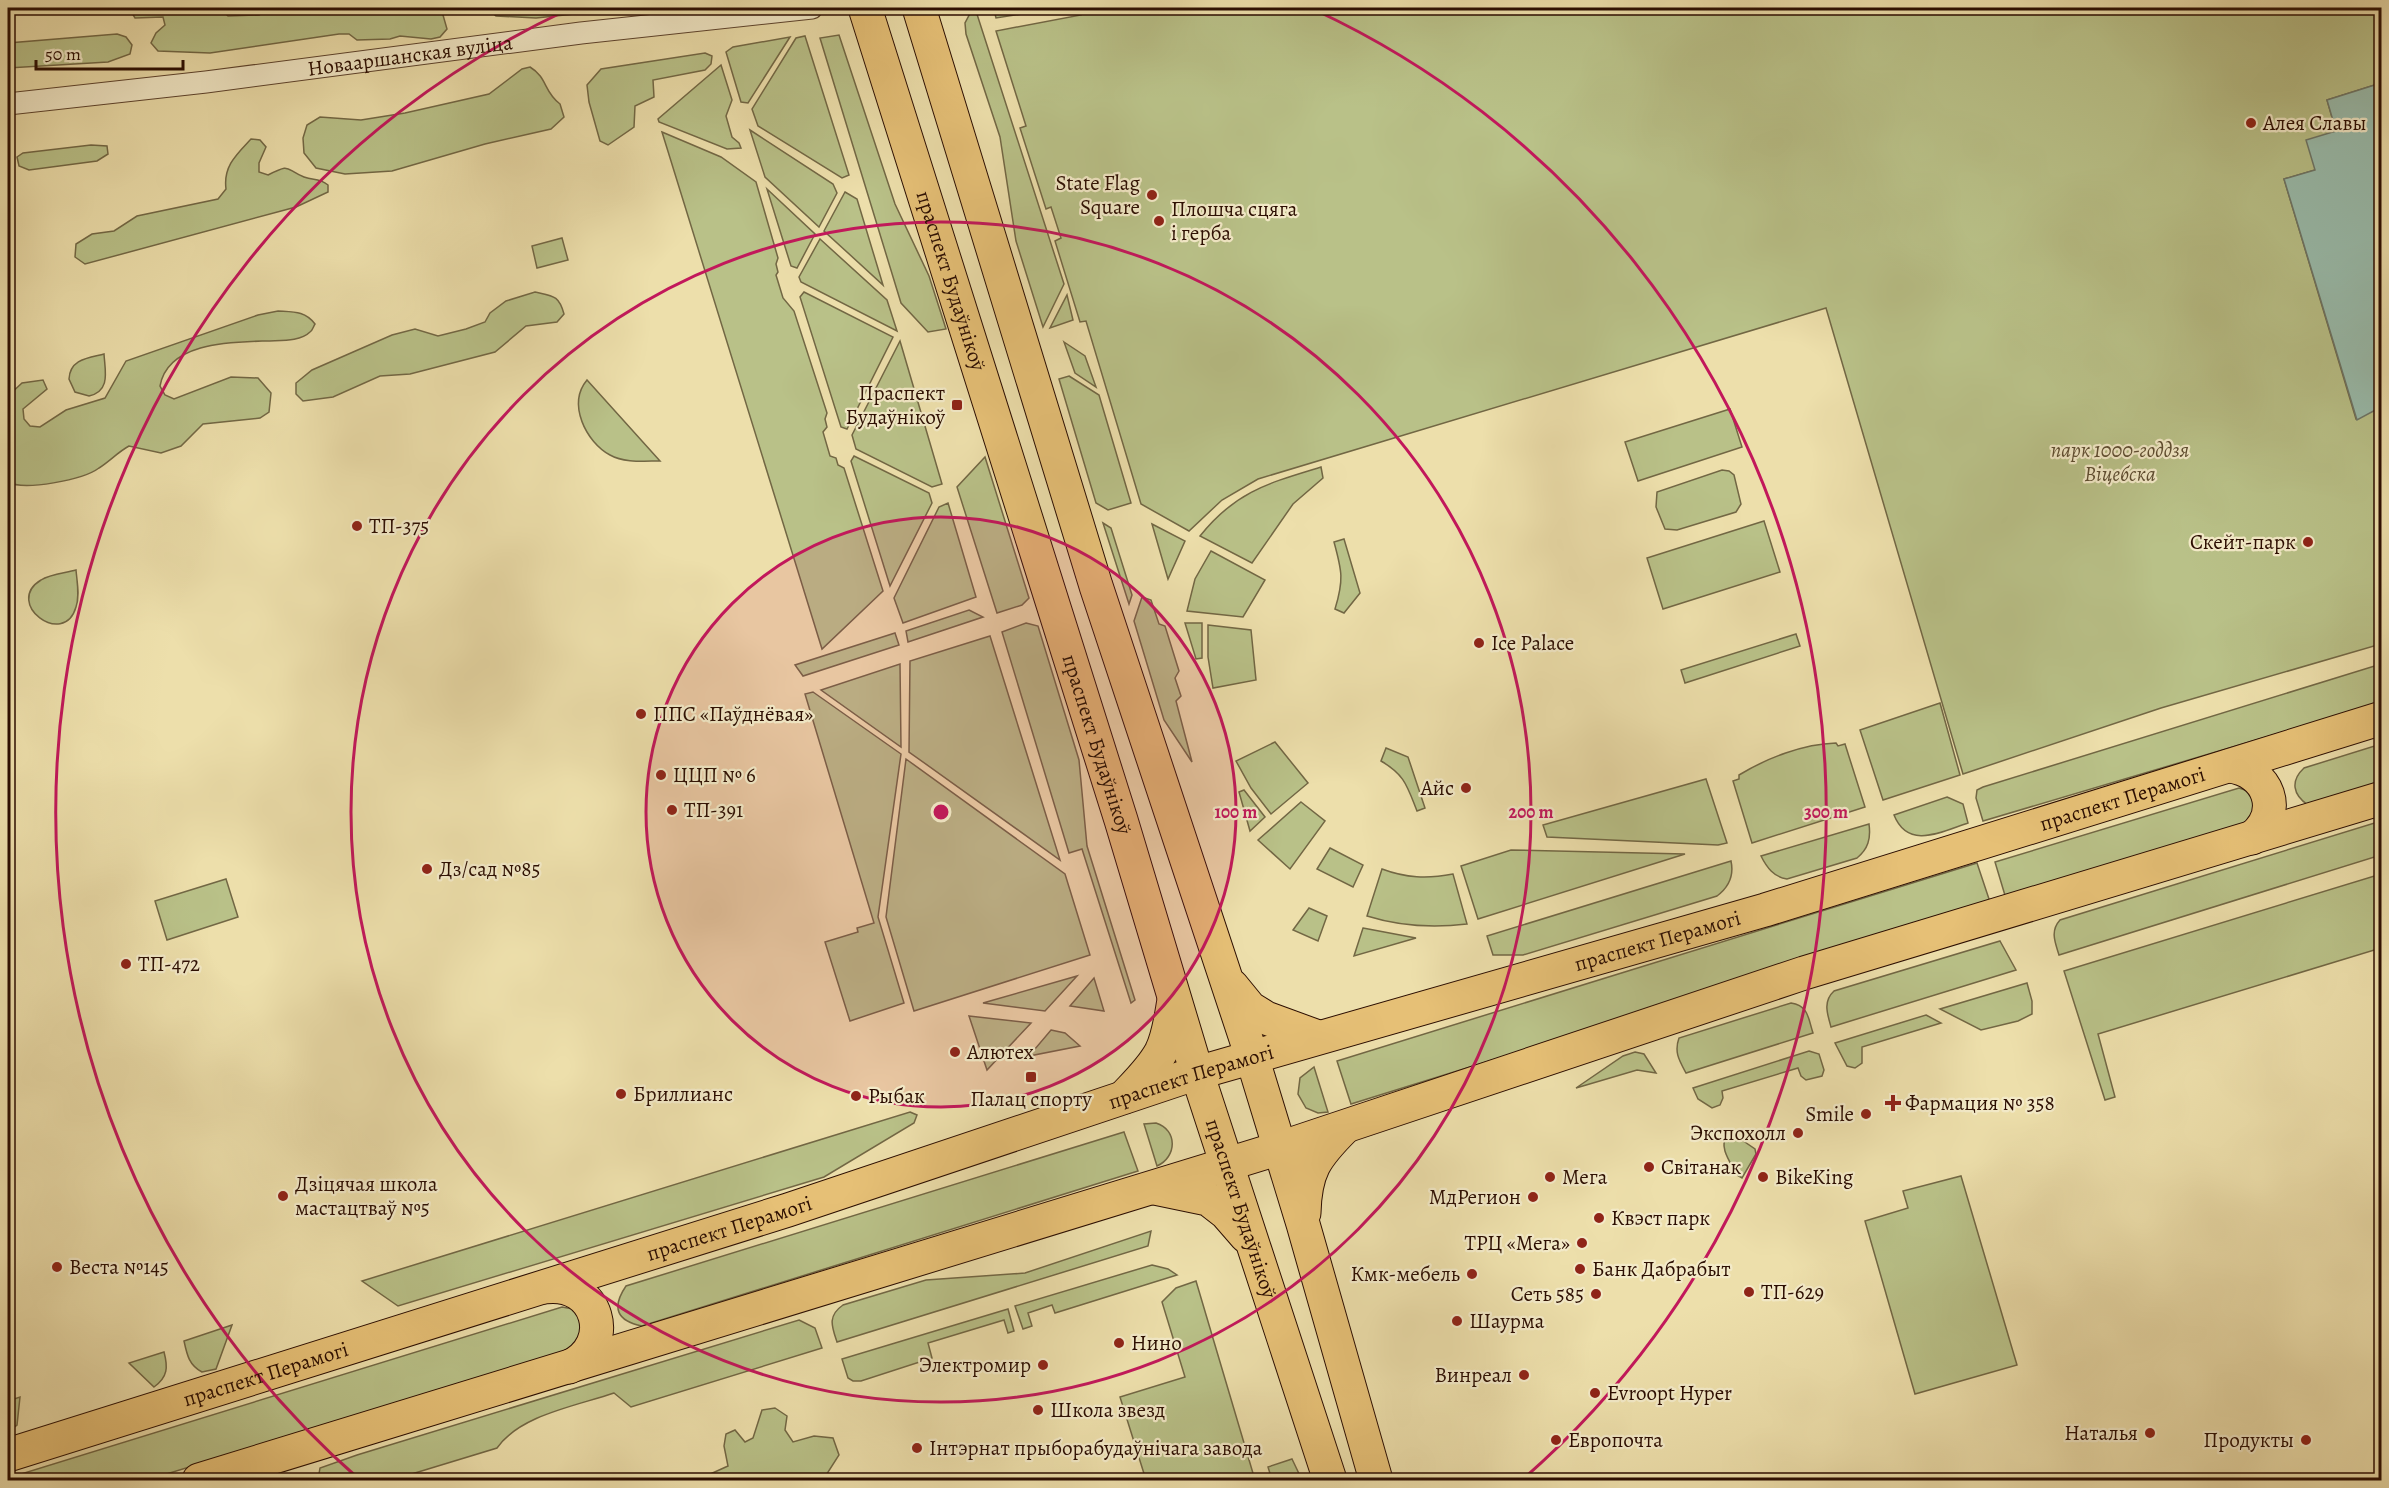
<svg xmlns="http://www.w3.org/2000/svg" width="2389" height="1488" viewBox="0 0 2389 1488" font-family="Alegreya,serif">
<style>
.green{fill:#b9c188;stroke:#726744;stroke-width:1.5}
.water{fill:#99bcac;stroke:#6d7668;stroke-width:1.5}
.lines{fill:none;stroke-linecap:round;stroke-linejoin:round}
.street-casing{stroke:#5c422c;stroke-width:23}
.primary-casing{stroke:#2b0d01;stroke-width:35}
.street{stroke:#f3eac8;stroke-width:21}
.primary{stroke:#e6c076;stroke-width:33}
.ring{fill:none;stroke:#c2185b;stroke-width:3}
.poi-dot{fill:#8f2418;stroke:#f3eac8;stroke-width:2}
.labels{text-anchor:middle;stroke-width:4.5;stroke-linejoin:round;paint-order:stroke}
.street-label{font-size:21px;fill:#2b0d01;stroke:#f3eac8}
.poi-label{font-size:21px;fill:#2b0d01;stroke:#f3eac8;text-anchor:start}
.park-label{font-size:21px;font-style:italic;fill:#5d4c30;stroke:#f3eac8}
.centre{fill:#c2185b;stroke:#f3eac8;stroke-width:3}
.ring-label{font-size:18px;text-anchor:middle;font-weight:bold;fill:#c2185b;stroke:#f3eac8;stroke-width:4.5;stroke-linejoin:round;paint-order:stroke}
</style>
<rect width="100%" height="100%" fill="#eddfab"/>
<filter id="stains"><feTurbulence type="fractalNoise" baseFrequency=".00333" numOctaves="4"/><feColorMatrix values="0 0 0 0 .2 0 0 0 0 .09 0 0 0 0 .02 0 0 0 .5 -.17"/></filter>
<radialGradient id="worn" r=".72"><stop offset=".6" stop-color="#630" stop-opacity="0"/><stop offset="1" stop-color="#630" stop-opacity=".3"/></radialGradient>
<g class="green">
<path d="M129,8H220L228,16L259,15L271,8H373L376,12H386L395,8H441L447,29L440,37L431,39L400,36L390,39L357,40L349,34H339L210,53L158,51L151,43L156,33L165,25L163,17L135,18Z"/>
<path d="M487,8H632L536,18L496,16Z"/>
<path d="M973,8H975L1064,284L1043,327L1016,241L1000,137L966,34L965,23Z"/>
<path d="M1011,8H1061L996,18L994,10Z"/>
<path d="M1080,8H1113L1114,10L1129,8H2381V83L2327,100L2336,131L2315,170L2284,179L2356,419L2381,407V644L2161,708L1963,774L1826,308L1258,479L1222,500L1189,531L1141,504L1086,321L1080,322L1055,241L1061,238L1051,207L1046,209L1020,128L1026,126L996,31L1081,15Z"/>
<path d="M117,34L126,37L132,45L130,54L108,62L8,68V43Z"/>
<path d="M839,35L895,204L929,276L946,329L928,332L901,303L820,38Z"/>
<path d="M805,36L849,175L842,178L758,126L752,109L796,38Z"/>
<path d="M790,37L748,103L741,102L726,52L733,47Z"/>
<path d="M705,53L712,56L711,64L705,70L653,80L654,97L635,106L634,127L608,145L600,141L589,102L587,85L601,69Z"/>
<path d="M721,65L732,100L726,116L732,137L739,143L741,148L727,149L659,122L658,119Z"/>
<path d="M530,67C548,78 543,91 560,104L564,117L551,129L485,144L392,171L345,174L316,168L304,153L303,138L307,125L320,117L361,120L405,113L489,94L522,69Z"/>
<path d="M750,130L833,184L837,193L819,227L765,177Z"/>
<path d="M662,132L721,157L756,182L778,258L776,264L778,272L776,275L783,298L794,311L827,413L825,419L827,427L823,432L830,456L836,458L838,465L844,468L883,591L822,649Z"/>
<path d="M251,139L260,140L266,147L259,163V172L268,175C292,163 284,169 304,177C314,181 318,177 328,185V192L296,207L85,264L75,257L76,244L92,234L114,231L137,216L218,199L226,189C223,166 237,154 251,139Z"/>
<path d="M91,145L107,146L108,154L97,161L29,170L19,166L17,157L23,153Z"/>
<path d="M767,189L815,234L797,268L791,266Z"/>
<path d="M845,192L857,199L883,285L824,231Z"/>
<path d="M562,238L568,260L537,268L532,246Z"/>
<path d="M820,239L887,300L897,331L801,282L799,277Z"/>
<path d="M535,292C553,296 559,295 564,314L557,322L526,326L495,352L410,374L380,376L333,397L303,401L296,394V383L312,370L392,335L415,329L438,336L466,329L485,322L490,313L506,301Z"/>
<path d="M804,292L893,337L847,429L841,427L800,297Z"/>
<path d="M1067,295L1073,320L1050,328Z"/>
<path d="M278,311C294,312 305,311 315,324C313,327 313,330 310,332C300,342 279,340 266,341C231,342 168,342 160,386L165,395L174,399L231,377L258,378L271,393L269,412L260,418L203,424L181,446L161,453L129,446C118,452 110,461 99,468C83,480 24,491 8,482L9,445L8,396L22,383L43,380L47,389L23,409L24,419L30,426L40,427L66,410L105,398L126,361L258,315Z"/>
<path d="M900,341L942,484L932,487L856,449L852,435Z"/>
<path d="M1064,342L1085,356L1096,387L1075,373Z"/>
<path d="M104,354C105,371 111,391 89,396L75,392L69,379C70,359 88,358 104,354Z"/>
<path d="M1069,376L1099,395L1131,503L1108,510L1096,503L1059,379Z"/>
<path d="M587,380L660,461C644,461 624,463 610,455C586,442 567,404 587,380Z"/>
<path d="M1730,409L1742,447L1638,481L1625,442Z"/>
<path d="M854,456L929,493L932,503L890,586L851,461Z"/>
<path d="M985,457L1029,598L1022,605L997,613L957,487Z"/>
<path d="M1321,467L1323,478L1293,504L1252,563L1200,536C1236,491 1269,483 1321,467Z"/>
<path d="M1722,470L1729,471L1734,475L1741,504L1736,512L1677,530L1665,529L1656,507L1657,492Z"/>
<path d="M948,503L976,597L903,623L894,598L939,507Z"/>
<path d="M1764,521L1780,572L1663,609L1647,558Z"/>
<path d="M1103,523L1111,528L1132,595L1129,604Z"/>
<path d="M1152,524L1185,541L1168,579Z"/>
<path d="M1344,539L1360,593L1344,613L1335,609C1344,580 1342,571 1334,542Z"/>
<path d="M1211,551L1265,580L1243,617L1187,611L1195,579Z"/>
<path d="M76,570C77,582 80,596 76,607C64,649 3,603 41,580C50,574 65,573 76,570Z"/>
<path d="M1142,597L1151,600L1159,624L1165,626L1179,671L1175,678L1181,696L1176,701L1192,762L1164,720L1134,621Z"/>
<path d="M969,610L983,617L908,642L906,631Z"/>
<path d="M1026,623L1038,626L1079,760L1087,846L1135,1000L1131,1003L1082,849L1069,853L1002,632Z"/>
<path d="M1185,623H1202V658L1196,659Z"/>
<path d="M1208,625L1251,630L1256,680L1213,688L1208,657Z"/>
<path d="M895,633L899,645L803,676L795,665Z"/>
<path d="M1796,634L1800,646L1685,683L1681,670Z"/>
<path d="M990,636L1060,860L909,752L910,661Z"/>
<path d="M900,664L901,747L821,690Z"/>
<path d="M2381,664V698L2379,702L2347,713L1983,821L1976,798L1977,790L1983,787Z"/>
<path d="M813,692L901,754L878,917L904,1003L850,1021L825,942L858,932L857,928L874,923L805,694Z"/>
<path d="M1940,703L1960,775L1883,800L1860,730Z"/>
<path d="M1275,742L1308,783L1271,814L1251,788L1236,761Z"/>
<path d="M1836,743L1838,746L1845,744L1865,807L1752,843L1733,781L1739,779V775C1767,758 1803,744 1836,743Z"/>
<path d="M2381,744V785L2308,805C2293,795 2290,781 2304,768Z"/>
<path d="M1386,748L1408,757L1425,808L1417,811C1407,786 1405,775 1381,761Z"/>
<path d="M906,759L1065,874L1090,955L914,1011L886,917Z"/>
<path d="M1706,779L1727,843L1718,845L1547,837L1543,825Z"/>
<path d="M2239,788L2251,792L2257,823L2007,902L1995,862Z"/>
<path d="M1244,790L1265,817L1250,831L1239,792Z"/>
<path d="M1947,797L1963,804L1968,823C1941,832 1908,850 1894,815Z"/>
<path d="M1301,802L1325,821L1290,869L1258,840Z"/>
<path d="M2381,821V855L2059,955C2055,942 2050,931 2060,920Z"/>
<path d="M1869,824C1871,839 1868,849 1857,858L1787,879C1774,877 1767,868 1761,856Z"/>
<path d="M1330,848L1363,865L1353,887L1317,869Z"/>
<path d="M1511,850L1685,854L1478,919L1461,866Z"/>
<path d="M1731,861C1734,875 1729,887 1717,896L1523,955H1493L1487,936Z"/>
<path d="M1977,863L1991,905L1351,1104L1337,1061Z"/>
<path d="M1382,869C1406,878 1427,879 1453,874L1467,924C1434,928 1399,926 1367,916Z"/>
<path d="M2381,874V948L2098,1034L2115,1097L2105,1100L2064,971Z"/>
<path d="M226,879L238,917L167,940L155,901Z"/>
<path d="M1309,908L1327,916L1318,941L1293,930Z"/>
<path d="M1363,928L1416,938L1354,956Z"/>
<path d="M2000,941L2016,970L1831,1027C1827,1013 1823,1001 1834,991Z"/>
<path d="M1077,976L1045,1011L983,1003Z"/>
<path d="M1094,978L1104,1011L1070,1006Z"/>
<path d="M2027,983L2032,1001V1014L2018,1021L1981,1030L1940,1009Z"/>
<path d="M1791,1003C1809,1006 1808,1018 1813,1033L1686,1073C1679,1060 1674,1052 1679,1038Z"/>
<path d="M1926,1015L1941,1023L1862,1047V1063L1855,1068L1847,1066L1835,1043Z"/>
<path d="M969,1016L1031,1023L987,1070Z"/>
<path d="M1051,1030L1065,1033L1080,1046L1029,1056Z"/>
<path d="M1809,1051L1819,1054L1824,1070L1822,1076L1806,1080L1801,1076L1798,1068L1722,1091L1723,1098L1720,1105L1712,1108L1698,1099L1693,1088Z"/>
<path d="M1635,1052L1644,1054L1656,1073L1637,1070L1576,1088L1623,1056Z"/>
<path d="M1314,1067L1328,1112L1318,1113L1306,1108L1298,1094L1300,1078Z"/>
<path d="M910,1112L917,1115L914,1123L824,1177L398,1306L362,1281Z"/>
<path d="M1156,1123C1178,1130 1177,1157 1157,1166L1144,1124Z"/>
<path d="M1124,1132L1138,1171L642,1326C617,1321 611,1308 626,1286Z"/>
<path d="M1733,1134L1755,1149L1756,1154L1742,1178L1737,1175C1731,1163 1718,1147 1727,1135Z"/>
<path d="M1961,1176L2017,1365L1915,1394L1865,1221L1908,1208L1903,1191Z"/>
<path d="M1151,1231L1148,1246L837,1342C832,1327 827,1316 843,1305L926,1280L1025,1273Z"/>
<path d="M1152,1265L1168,1269L1177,1275L1055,1313L1052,1305L1028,1313L1032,1326L1023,1329L1015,1306Z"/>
<path d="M1196,1281L1255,1480H1146L1120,1397L1185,1377L1162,1302L1176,1288Z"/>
<path d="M562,1307L573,1309L579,1314L583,1340L567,1351L147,1480H8V1478Z"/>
<path d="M1008,1309L1014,1331L1008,1333L1004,1320L928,1343L932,1358L861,1381H853L848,1378L842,1359Z"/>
<path d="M799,1320L815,1328L822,1348L631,1407L614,1393C576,1406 520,1415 497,1448L392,1480H318L320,1468L357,1455Z"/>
<path d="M232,1325L216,1369L202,1372C189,1365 187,1355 184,1341Z"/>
<path d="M164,1352C168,1367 168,1377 154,1387L129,1363Z"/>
<path d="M20,1397L17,1425L8,1432V1401Z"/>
<path d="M775,1408L787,1416L785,1430L793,1442L814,1436L833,1438L839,1455L823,1480H697L728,1466L724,1446L726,1434L735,1430L745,1442L753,1438L762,1410Z"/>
<path d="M1292,1459L1302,1480H1272L1268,1467Z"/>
</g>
<path class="water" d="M2381,83V407L2357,420L2284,179L2315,170L2306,140L2336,131L2327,100Z"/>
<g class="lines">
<defs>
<g id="street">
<path id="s1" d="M8,104L206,82L581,33L812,8"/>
</g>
<g id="primary">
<path id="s2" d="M865,8L1121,820L1197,1073L1330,1480"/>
<path d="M919,8L1096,586L1252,1057L1303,1224L1376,1480"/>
<path d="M2229,766C2269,771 2284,812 2252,838"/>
<path d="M1232,986L1250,1008L1266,1018L1318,1037"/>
<path d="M1124,1097C1137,1083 1152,1069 1161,1052C1169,1036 1171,1017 1174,1000"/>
<path d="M1155,1188L1208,1199L1226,1213L1246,1236"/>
<path d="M1304,1213C1305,1171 1315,1157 1344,1128"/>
<path d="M545,1287C598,1280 617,1344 569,1367"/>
<path id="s3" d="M8,1455L788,1210L1197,1073L1765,910L2382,718"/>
<path d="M199,1480L1280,1148L1804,973L2382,798"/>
</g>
</defs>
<use href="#street" class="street-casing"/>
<use href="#primary" class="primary-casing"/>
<use href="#street" class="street"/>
<use href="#primary" class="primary"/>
</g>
<circle cx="941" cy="812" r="295" fill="#c2185b" fill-opacity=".12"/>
<g class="ring">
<circle cx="941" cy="812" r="295"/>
<circle cx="941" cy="812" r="590"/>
<path d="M360 1480A885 885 0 0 1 567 10M1315 10A885 885 0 0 1 1522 1480"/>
</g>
<g class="poi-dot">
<circle cx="2251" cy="123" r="6"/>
<circle cx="1152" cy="195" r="6"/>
<circle cx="1159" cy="221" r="6"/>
<rect x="951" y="399" width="12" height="12" rx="3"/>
<circle cx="357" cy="526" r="6"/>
<circle cx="2308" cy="542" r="6"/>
<circle cx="1479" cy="643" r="6"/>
<circle cx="641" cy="714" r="6"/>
<circle cx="661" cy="775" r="6"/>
<circle cx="1466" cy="788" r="6"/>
<circle cx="672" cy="810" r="6"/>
<circle cx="427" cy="869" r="6"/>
<circle cx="126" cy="964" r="6"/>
<circle cx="955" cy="1052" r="6"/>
<rect x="1025" y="1071" width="12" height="12" rx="3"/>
<circle cx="621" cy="1094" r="6"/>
<circle cx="856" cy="1096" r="6"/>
<path d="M1890 1094h6v6h6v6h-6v6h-6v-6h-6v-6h6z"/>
<circle cx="1866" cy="1114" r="6"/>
<circle cx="1798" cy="1133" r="6"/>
<circle cx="1649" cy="1167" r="6"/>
<circle cx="1550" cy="1177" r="6"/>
<circle cx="1763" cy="1177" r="6"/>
<circle cx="283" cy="1196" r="6"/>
<circle cx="1533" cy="1197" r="6"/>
<circle cx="1599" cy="1218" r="6"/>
<circle cx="1582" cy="1243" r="6"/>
<circle cx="57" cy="1267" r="6"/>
<circle cx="1580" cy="1269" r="6"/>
<circle cx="1472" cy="1274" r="6"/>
<circle cx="1749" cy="1292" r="6"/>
<circle cx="1596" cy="1294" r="6"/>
<circle cx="1457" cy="1321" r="6"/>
<circle cx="1119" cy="1343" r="6"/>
<circle cx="1043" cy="1365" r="6"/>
<circle cx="1524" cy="1375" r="6"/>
<circle cx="1595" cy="1393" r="6"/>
<circle cx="1038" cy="1410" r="6"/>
<circle cx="2150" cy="1433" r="6"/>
<circle cx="1556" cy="1440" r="6"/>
<circle cx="2306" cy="1440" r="6"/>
<circle cx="917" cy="1448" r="6"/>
</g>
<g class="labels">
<g class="street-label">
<text dy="7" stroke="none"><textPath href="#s1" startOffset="405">Новааршанская вуліца</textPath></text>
<text dy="7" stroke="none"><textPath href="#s2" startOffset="286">праспект Будаўнікоў</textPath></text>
<text dy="7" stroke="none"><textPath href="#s2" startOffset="772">праспект Будаўнікоў</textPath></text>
<text dy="7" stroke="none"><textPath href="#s3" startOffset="2214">праспект Перамогі</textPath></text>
<text dy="7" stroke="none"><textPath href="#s3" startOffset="1728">праспект Перамогі</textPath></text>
<text dy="7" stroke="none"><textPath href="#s3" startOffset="1242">праспект Перамогі</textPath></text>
<text dy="7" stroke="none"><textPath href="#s2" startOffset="1258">праспект Будаўнікоў</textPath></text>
<text dy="7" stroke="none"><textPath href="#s3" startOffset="756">праспект Перамогі</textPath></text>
<text dy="7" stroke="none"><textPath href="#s3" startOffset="270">праспект Перамогі</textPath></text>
</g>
<g class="poi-label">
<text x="2263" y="130">Алея Славы</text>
<text x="1140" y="190" text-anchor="end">State Flag<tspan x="1140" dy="24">Square</tspan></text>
<text x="1171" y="216">Плошча сцяга<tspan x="1171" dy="24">і герба</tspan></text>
<text x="945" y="400" text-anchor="end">Праспект<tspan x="945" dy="24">Будаўнікоў</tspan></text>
<text x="369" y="533">ТП-375</text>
<text x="2296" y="549" text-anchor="end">Скейт-парк</text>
<text x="1491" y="650">Ice Palace</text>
<text x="653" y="721">ППС «Паўднёвая»</text>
<text x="673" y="782">ЦЦП № 6</text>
<text x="1454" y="795" text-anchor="end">Айс</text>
<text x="684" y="817">ТП-391</text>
<text x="439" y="876">Дз/сад №85</text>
<text x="138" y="971">ТП-472</text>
<text x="967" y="1059">Алютех</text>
<text x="633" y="1101">Бриллианс</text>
<text x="868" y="1103">Рыбак</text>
<text x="1031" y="1106" text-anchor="middle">Палац спорту</text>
<text x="1905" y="1110">Фармация № 358</text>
<text x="1854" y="1121" text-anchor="end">Smile</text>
<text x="1786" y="1140" text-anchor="end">Экспохолл</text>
<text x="1661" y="1174">Світанак</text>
<text x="1562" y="1184">Мега</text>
<text x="1775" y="1184">BikeKing</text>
<text x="295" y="1191">Дзіцячая школа<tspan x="295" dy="24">мастацтваў №5</tspan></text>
<text x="1521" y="1204" text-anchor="end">МдРегион</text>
<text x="1611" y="1225">Квэст парк</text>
<text x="1570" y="1250" text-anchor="end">ТРЦ «Мега»</text>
<text x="69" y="1274">Веста №145</text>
<text x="1592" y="1276">Банк Дабрабыт</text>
<text x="1460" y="1281" text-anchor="end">Кмк-мебель</text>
<text x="1761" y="1299">ТП-629</text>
<text x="1584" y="1301" text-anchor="end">Сеть 585</text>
<text x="1469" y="1328">Шаурма</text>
<text x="1131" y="1350">Нино</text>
<text x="1031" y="1372" text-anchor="end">Электромир</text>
<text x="1512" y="1382" text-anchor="end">Винреал</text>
<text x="1607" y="1400">Evroopt Hyper</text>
<text x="1050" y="1417">Школа звезд</text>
<text x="2138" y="1440" text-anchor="end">Наталья</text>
<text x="1568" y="1447">Европочта</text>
<text x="2294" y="1447" text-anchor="end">Продукты</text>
<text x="929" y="1455">Інтэрнат прыборабудаўнічага завода</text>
</g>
<g class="park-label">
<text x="2120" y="457">парк 1000-годдзя<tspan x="2120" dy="24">Віцебска</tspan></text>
</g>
</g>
<circle cx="941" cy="812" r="9" class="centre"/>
<g class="ring-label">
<text x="1236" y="818">100 m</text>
<text x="1531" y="818">200 m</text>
<text x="1826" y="818">300 m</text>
</g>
<rect width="2389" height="1488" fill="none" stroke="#eddfab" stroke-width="30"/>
<rect x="9" y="9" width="2371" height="1470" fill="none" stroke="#2b0d01" stroke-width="3"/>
<rect x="15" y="15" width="2359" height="1458" fill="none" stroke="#2b0d01" stroke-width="1.5"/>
<path d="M36 60v9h147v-9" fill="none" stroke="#2b0d01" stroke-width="3"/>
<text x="45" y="60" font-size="18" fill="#2b0d01" stroke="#f3eac8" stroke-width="4.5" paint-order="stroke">50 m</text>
<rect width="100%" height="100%" filter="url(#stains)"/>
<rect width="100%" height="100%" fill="url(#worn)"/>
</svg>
